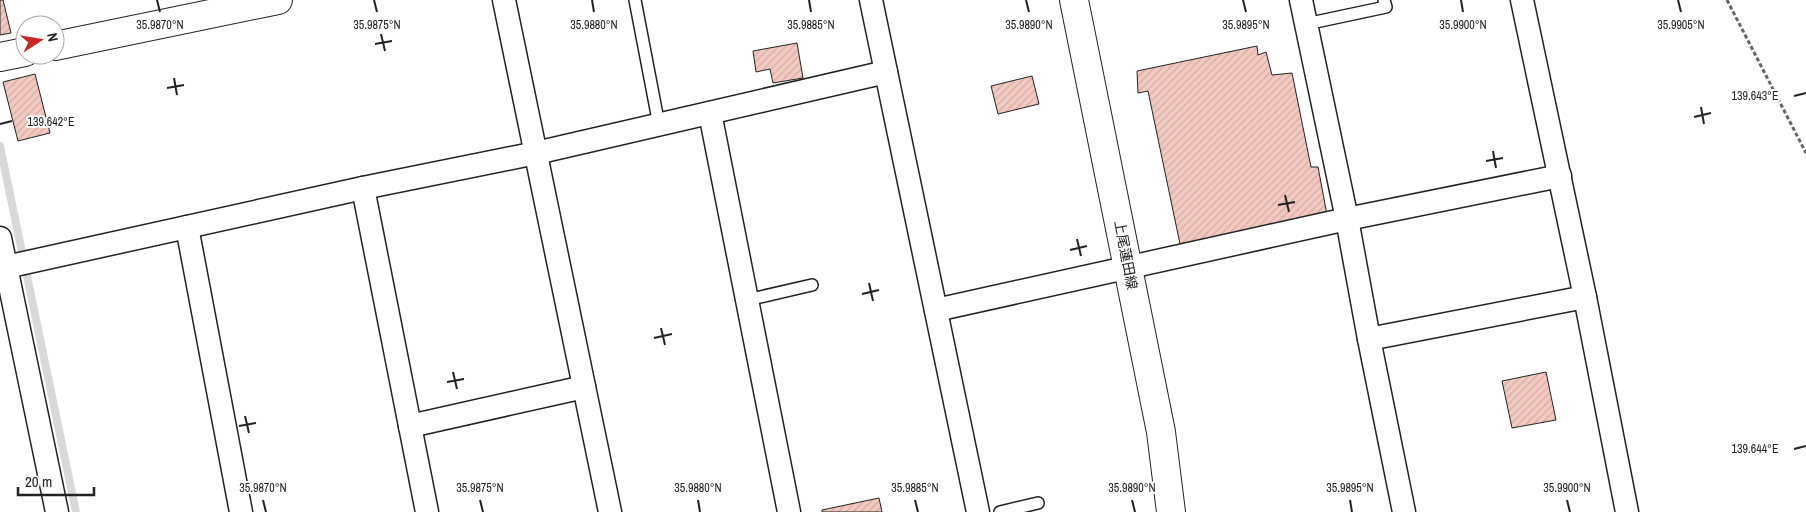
<svg xmlns="http://www.w3.org/2000/svg" width="1806" height="512" viewBox="0 0 1806 512" font-family="'Archivo Narrow','Noto Sans JP',sans-serif">
<style>
.lines{fill:none;stroke-linecap:round;stroke-linejoin:round}
.stream{stroke:#d9d9d9;stroke-width:8}
.building{fill:url(#building-hatch);stroke:#222}
.lane-casing{stroke:#222;stroke-width:14}
.street-casing{stroke:#222;stroke-width:25}
.secondary-casing{stroke:#222;stroke-width:30}
.path{stroke:#646464;stroke-width:3;stroke-dasharray:4 2.5;stroke-linecap:butt}
.lane{stroke:#fff;stroke-width:11}
.street{stroke:#fff;stroke-width:22}
.secondary{stroke:#fff;stroke-width:28}
.ticks{fill:none;stroke:#222;stroke-width:2}
.labels{text-anchor:middle;stroke-width:4;stroke-linejoin:round;paint-order:stroke}
.street-label{font-size:14px;fill:#222;stroke:#fff}
.ticks-label{font-size:12px;text-anchor:middle;fill:#222;stroke:#fff;stroke-width:4;stroke-linejoin:round;paint-order:stroke}
</style>
<defs>
<pattern id="building-hatch" width="6" height="6" patternUnits="userSpaceOnUse" patternTransform="scale(1.25)"><rect width="6" height="6" fill="#f3c9c0"/><path d="M-1 1l2-2M0 6l6-6M5 7l2-2" fill="none" stroke="#d0aca5"/></pattern>
</defs>
<rect width="100%" height="100%" fill="#fff"/>
<g class="lines">
<path class="stream" d="M0,146L76,512"/>
</g>
<g class="building">
<path d="M0,0H3L11,33L0,35Z"/>
<path d="M797,43L803,78L773,83L770,69L756,72L753,51Z"/>
<path d="M1257,46L1258,55L1266,52L1272,75L1292,73L1311,167H1318L1327,215L1180,244L1148,91L1138,93L1137,71Z"/>
<path d="M35,74L50,133L18,141L3,82Z"/>
<path d="M1032,76L1039,104L998,114L991,86Z"/>
<path d="M1546,372L1556,420L1512,428L1502,381Z"/>
<path d="M879,498L882,512H822V510Z"/>
</g>
<g class="lines">
<defs>
<g id="lane">
<path d="M635,0L659,125"/>
<path d="M1306,24L1386,7L1384,0"/>
<path d="M747,300L812,285"/>
<path d="M1000,512L1038,503"/>
</g>
<g id="street">
<path d="M504,0L610,512"/>
<path d="M871,0L978,512"/>
<path d="M1301,0L1347,219L1369,339L1404,512"/>
<path d="M1522,0L1585,297L1627,512"/>
<path d="M710,113L789,512"/>
<path d="M363,188L427,512"/>
<path d="M187,227L241,512"/>
<path d="M0,238L57,512"/>
<path d="M6,267L363,188L536,153L886,72"/>
<path d="M936,310L1347,219L1560,176"/>
<path d="M1369,339L1585,297"/>
<path d="M410,426L584,387"/>
</g>
<g id="secondary">
<path d="M1074,0L1161,432L1171,512"/>
<path d="M55,46L278,0"/>
<path d="M0,57L25,52"/>
</g>
</defs>
<use href="#lane" class="lane-casing"/>
<use href="#street" class="street-casing"/>
<use href="#secondary" class="secondary-casing"/>
<path class="path" d="M1727,0L1806,153"/>
<use href="#lane" class="lane"/>
<use href="#street" class="street"/>
<use href="#secondary" class="secondary"/>
</g>
<path class="ticks" d="M157,0L160,12M374,0L377,12M592,0L594,12M809,0L811,12M1026,0L1029,12M1243,0L1246,12M1461,0L1463,12M1678,0L1681,12M381,34L385,51M375,44L392,41M174,78L177,95M167,88L184,85M1794,96L1806,93M1701,107L1704,124M1694,117L1711,113M0,124L12,121M1493,151L1496,168M1486,161L1503,158M1285,195L1289,212M1278,205L1295,202M1077,239L1081,256M1070,250L1087,246M869,283L873,301M862,294L879,290M661,328L665,345M654,338L672,334M453,372L457,389M447,382L464,379M245,416L249,433M239,426L256,423M1794,449L1806,446M263,500L266,512M480,500L483,512M698,500L700,512M915,500L918,512M1132,500L1135,512M1350,500L1352,512M1567,500L1570,512"/>
<g class="labels">
<g class="street-label">
<text transform="translate(1126 255) rotate(79)" y="5">上尾蓮田線</text>
</g>
</g>
<g class="ticks-label">
<text x="160" y="29">35.9870°N</text>
<text x="377" y="29">35.9875°N</text>
<text x="594" y="29">35.9880°N</text>
<text x="811" y="29">35.9885°N</text>
<text x="1029" y="29">35.9890°N</text>
<text x="1246" y="29">35.9895°N</text>
<text x="1463" y="29">35.9900°N</text>
<text x="1681" y="29">35.9905°N</text>
<text x="1755" y="100">139.643°E</text>
<text x="51" y="126">139.642°E</text>
<text x="1755" y="453">139.644°E</text>
<text x="263" y="492">35.9870°N</text>
<text x="480" y="492">35.9875°N</text>
<text x="698" y="492">35.9880°N</text>
<text x="915" y="492">35.9885°N</text>
<text x="1132" y="492">35.9890°N</text>
<text x="1350" y="492">35.9895°N</text>
<text x="1567" y="492">35.9900°N</text>
</g>
<g transform="translate(40 40) rotate(78)"><circle r="24" fill="#ffffff" stroke="#a7a7a7"/>
<path d="M0-4L9 19L0 12L-9 19Z" fill="#c62828"/>
<text y="-8" font-size="14" font-weight="bold" text-anchor="middle" fill="#222222">N</text>
</g>
<path d="M18 487v8h76v-8" fill="none" stroke="#222222" stroke-width="2.5"/>
<text x="25" y="487" font-size="15" fill="#222222" stroke="#ffffff" stroke-width="4" paint-order="stroke">20 m</text>
</svg>
